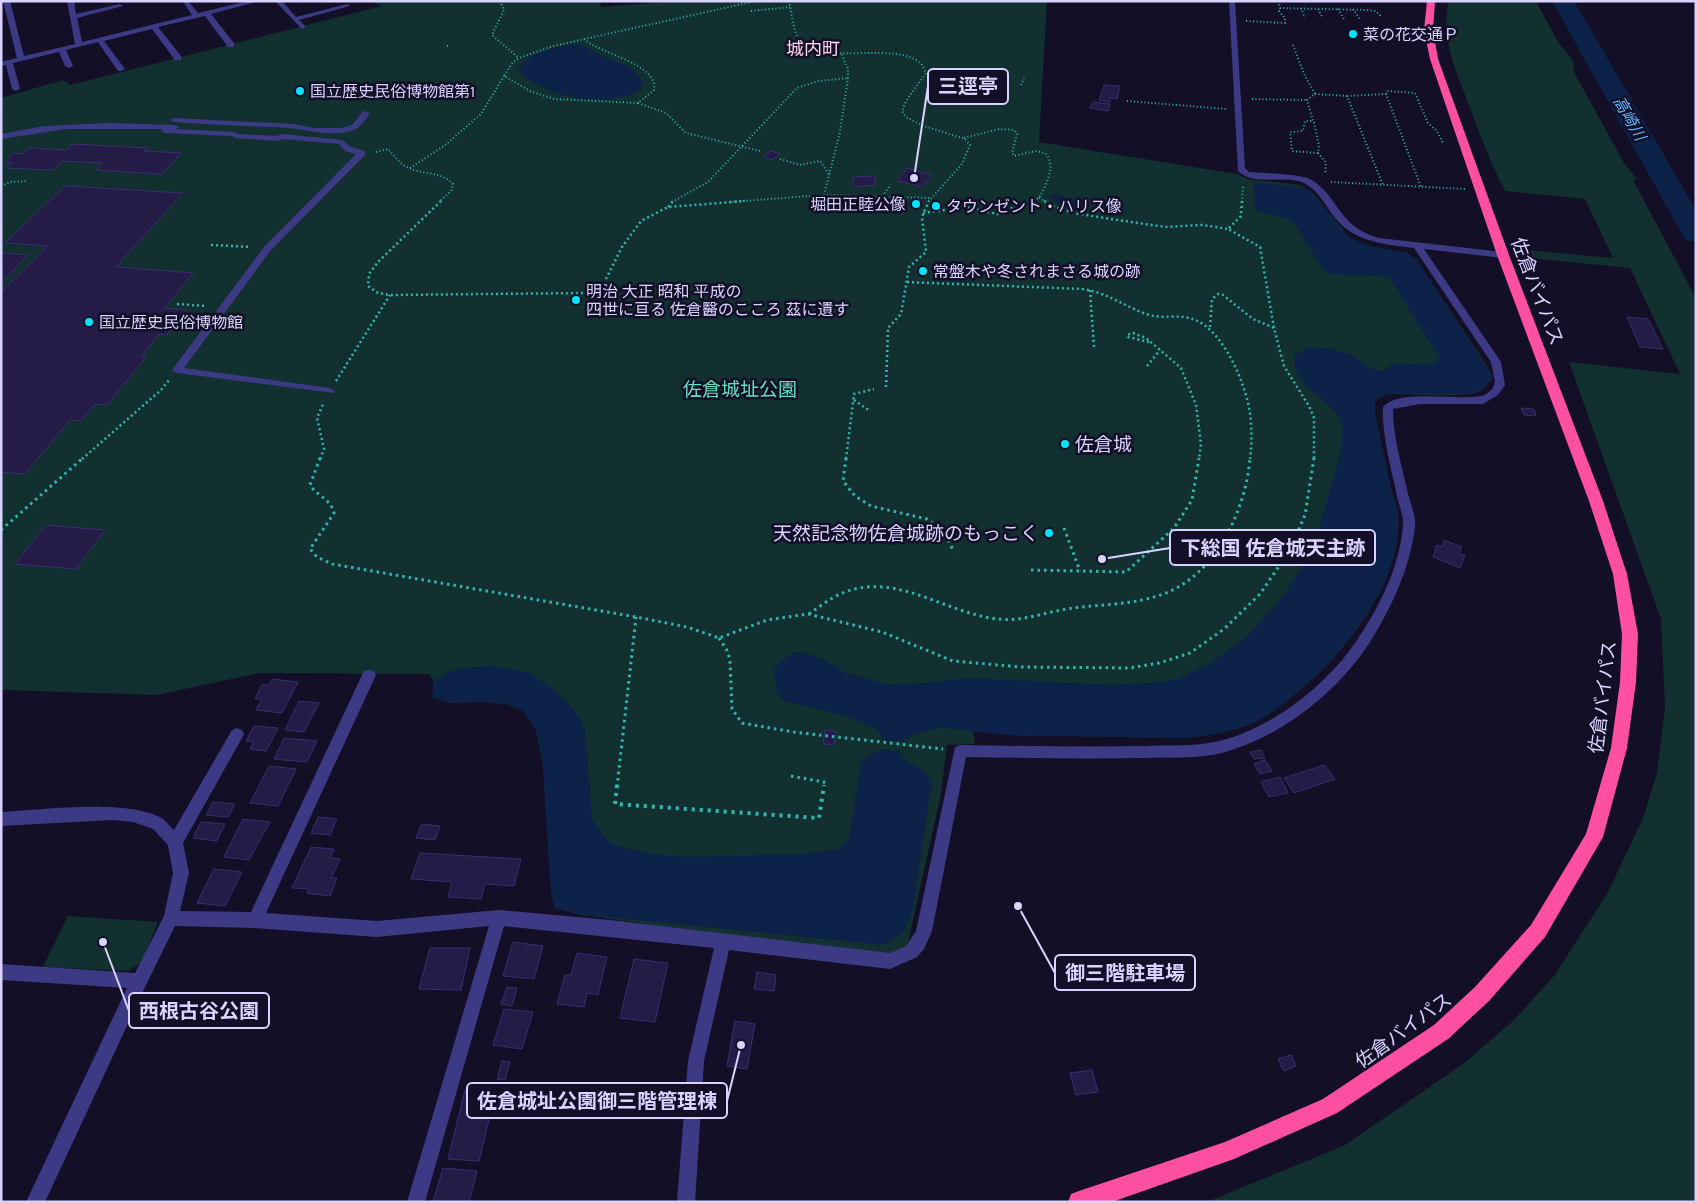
<svg xmlns="http://www.w3.org/2000/svg" width="1697" height="1203" viewBox="0 0 1697 1203" font-family="Karla,'Noto Sans JP',sans-serif">
<style>
.green{fill:#12302f}
.water{fill:#0c2248}
.lines{fill:none;stroke-linecap:round;stroke-linejoin:round}
.river{fill:#0c2248;fill-rule:evenodd}
.building{fill:#241b47;stroke:#3b2d73}
.path-far3{stroke:#2fb8b0;stroke-width:2;stroke-dasharray:1 2.5;stroke-linecap:butt}
.path-far2{stroke:#2fb8b0;stroke-width:2.5;stroke-dasharray:2 3;stroke-linecap:butt}
.path-far1{stroke:#2fb8b0;stroke-width:3;stroke-dasharray:2.5 4;stroke-linecap:butt}
.path{stroke:#2fb8b0;stroke-width:4;stroke-dasharray:3 5;stroke-linecap:butt}
.minor{fill:#3d3a85;fill-rule:evenodd}
.highway{fill:#ff4fa3;fill-rule:evenodd}
.poi-dot{fill:#00e5ff;stroke:#130f26;stroke-width:2}
.labels{text-anchor:middle;stroke-width:5;stroke-linejoin:round;paint-order:stroke}
.far-poi-label{font-size:16px;fill:#d9d4ff;stroke:#130f26;text-anchor:start}
.far-water-label{font-size:16px;font-style:italic;fill:#62b6ff;stroke:#130f26}
.far-quarter-label{font-size:18px;fill:#ffd6f0;stroke:#130f26}
.street-label{font-size:19px;fill:#d9d4ff;stroke:#130f26}
.park-label{font-size:19px;fill:#5fe0c0;stroke:#130f26}
.poi-label{font-size:19px;fill:#d9d4ff;stroke:#130f26;text-anchor:start}
.leader{fill:none;stroke:#d9d4ff;stroke-width:2}
.callout-dot{fill:#d9d4ff;stroke:#130f26;stroke-width:2}
.callout{fill:#130f26;stroke:#d9d4ff;stroke-width:2}
.callout-label{font-size:20px;text-anchor:middle;font-weight:bold;fill:#d9d4ff}
</style>
<rect width="100%" height="100%" fill="#130f26"/>
<g class="green">
<path d="M372,1H600L601,7L677,1H1047L1039,142L1237,174L1248,179L1300,185L1312,192L1350,238L1370,246L1407,253L1416,259L1487,366L1493,377C1490,383 1483,389 1477,392C1465,398 1404,394 1388,394L1376,399C1373,409 1376,419 1378,429C1382,449 1387,468 1391,488C1393,496 1397,505 1398,514C1404,584 1337,664 1285,702C1275,710 1264,718 1253,723C1229,733 1204,736 1179,738L1008,735L973,730L975,744L947,745L941,794L908,943L893,960L576,914L555,908L551,893L543,765L536,730L523,711L506,704L483,702L449,703L432,697L434,682L429,674L260,673L157,695L1,690V98L63,80L70,85L382,6Z"/>
<path d="M1449,1H1536L1558,42L1573,60L1574,72L1624,163L1637,179L1633,180L1696,298V1202H1207L1345,1145L1463,1064L1514,1020L1554,976L1607,894L1643,818L1657,773L1665,708L1661,619L1569,362L1680,374L1630,268L1530,258L1527,250L1613,258L1585,199L1505,191C1492,166 1482,140 1472,113C1459,77 1439,40 1449,1Z"/>
<path d="M68,916L158,922L142,962L128,971L43,967Z"/>
</g>
<g class="water">
<path d="M581,44L595,53L628,66L635,71L643,82L642,88C611,111 545,98 519,71C521,53 566,44 581,44Z"/>
<path d="M1254,183L1300,187L1310,190L1350,238L1370,246L1407,253L1416,259L1493,377L1482,390L1472,394H1388L1376,399C1373,409 1376,419 1378,429C1382,449 1387,468 1391,488C1393,496 1397,505 1398,514C1404,584 1338,663 1285,702C1275,710 1264,718 1253,723C1229,733 1204,736 1179,738L1008,735L941,728L917,733L900,742L881,739V735L874,728L849,717L784,701L777,692L774,673L775,668L784,658L795,652L809,654L822,659L846,673L886,684L925,683L967,678L1112,685L1161,682L1177,679L1209,664L1245,638L1278,603L1313,551L1339,459C1340,448 1345,435 1342,424C1333,398 1289,387 1295,354L1312,347L1333,349L1352,355L1369,368L1381,371C1386,369 1391,364 1396,364C1410,361 1428,370 1440,359L1390,278L1383,276L1331,274L1325,272L1294,223L1284,218L1255,210Z"/>
<path d="M1053,194L1076,200L1083,205C1075,211 1057,206 1050,197Z"/>
<path d="M493,666L530,673L553,689L570,705L580,719L585,730L592,819L607,840L612,844L648,854L688,857L804,854L840,849L850,836L861,762L880,749L900,752L902,758L920,768L932,781L912,913L903,932L885,945L576,914L555,908L551,893L543,765L536,730L523,711L506,704L483,702L449,703L432,697L434,682C449,667 473,667 493,666Z"/>
</g>
<g class="lines">
<path class="river" d="M1552,1H1574L1696,210V242L1686,240L1682,234Z"/>
</g>
<g class="building">
<path d="M1104,85L1120,86L1117,99L1111,98L1110,102L1099,100Z"/>
<path d="M1093,102L1110,104L1108,111L1090,108Z"/>
<path d="M72,144L147,148L144,151L181,153L162,174L96,170L103,163L62,161L53,170L7,168L12,163L5,162L14,153L22,154L29,148L67,150Z"/>
<path d="M771,151L780,154L772,160L763,157Z"/>
<path d="M907,168L932,175L922,187L897,181Z"/>
<path d="M875,176L876,185L853,187V177Z"/>
<path d="M65,186L183,193L116,267L193,273L165,308L187,310L167,335L159,334L141,357H146L107,405L95,404L81,421L70,420L25,474L1,472V292L48,246L5,243Z"/>
<path d="M1,253L28,255L1,283Z"/>
<path d="M1627,317L1648,319L1663,349L1640,347Z"/>
<path d="M1521,408L1534,409L1536,416L1524,415Z"/>
<path d="M46,525L105,530L76,569L15,564Z"/>
<path d="M1444,540L1462,547L1459,554L1465,556L1460,568L1433,557L1437,545L1442,547Z"/>
<path d="M272,679L298,682L282,713L256,710L262,699H255L262,685H269Z"/>
<path d="M299,701L319,703L304,732L285,730Z"/>
<path d="M254,726L278,728L266,751L250,749L254,742L246,741Z"/>
<path d="M825,730L836,731L834,745L823,744Z"/>
<path d="M284,738L317,741L307,762L274,759Z"/>
<path d="M1261,750L1265,758L1254,759L1250,752Z"/>
<path d="M1265,760L1272,771L1260,774L1254,764Z"/>
<path d="M1324,765L1335,779L1294,793L1284,778Z"/>
<path d="M269,766L296,769L278,806L250,803Z"/>
<path d="M1280,777L1288,793L1269,797L1261,782Z"/>
<path d="M213,802L235,804L228,817L206,815Z"/>
<path d="M318,817L337,819L330,835L311,833Z"/>
<path d="M243,819L270,822L249,860L224,857Z"/>
<path d="M201,822L225,824L217,841L193,838Z"/>
<path d="M422,824L440,826L435,840L416,838Z"/>
<path d="M311,847L334,849L330,858L340,859L331,878H337L330,896L307,893L309,889L292,888Z"/>
<path d="M420,853L521,859L514,886L485,884L481,899L448,897L452,882L411,879Z"/>
<path d="M214,869L242,872L225,906L197,903Z"/>
<path d="M513,942L543,946L534,979L503,976Z"/>
<path d="M430,948H470L461,990L419,989Z"/>
<path d="M577,953L607,957L598,995L587,993L584,1007L557,1004L565,975H571Z"/>
<path d="M634,959L668,963L655,1022L620,1018Z"/>
<path d="M757,972L776,975L774,991L754,989Z"/>
<path d="M507,987L517,988L512,1006L501,1004Z"/>
<path d="M504,1009L533,1012L522,1049L493,1045Z"/>
<path d="M735,1021L755,1024L747,1069L727,1066Z"/>
<path d="M1291,1055L1296,1066L1284,1071L1278,1059Z"/>
<path d="M502,1061L510,1062L505,1080L497,1079Z"/>
<path d="M1092,1070L1098,1092L1076,1095L1070,1073Z"/>
<path d="M465,1090L496,1091L479,1161L448,1159Z"/>
<path d="M443,1168L477,1171L469,1202H433Z"/>
</g>
<g class="lines">
<g class="path-far3">
<path d="M500,1L504,10L492,35L519,58"/>
<path d="M789,1C792,14 792,30 801,41C822,66 896,41 920,63C923,65 924,70 926,73L906,101L902,111L906,117L921,125L965,139L970,145L962,164L928,202"/>
<path d="M1278,1L1280,8L1367,10L1375,11L1380,15V18"/>
<path d="M1301,8L1305,18"/>
<path d="M1318,9L1322,17"/>
<path d="M1338,9L1344,19"/>
<path d="M1353,9L1360,19"/>
<path d="M751,11L790,7"/>
<path d="M1246,21L1285,23V18L1279,11L1280,8"/>
<path d="M584,39C600,54 659,64 654,90L638,103L666,113L686,133L760,151"/>
<path d="M1293,45L1304,74L1315,94L1307,100L1313,121H1305L1303,131L1290,132L1292,151L1318,153L1319,145L1314,123L1311,122"/>
<path d="M447,46L450,45"/>
<path d="M1021,85L1024,78"/>
<path d="M1315,94L1347,96L1383,185"/>
<path d="M1386,94L1387,91L1415,93L1428,123L1437,131L1443,143"/>
<path d="M1347,96L1386,94L1421,187"/>
<path d="M1252,99L1307,100"/>
<path d="M1127,101L1226,109"/>
<path d="M638,103L554,99L530,91L504,76L513,62L519,58L553,46L756,1"/>
<path d="M964,138L999,129L1014,130L1017,134L1012,153L1014,156L1035,151L1045,153C1057,165 1046,185 1039,198L1028,202"/>
<path d="M376,152L388,149C394,156 400,164 409,168C423,175 441,171 453,184L451,191L439,202"/>
<path d="M1318,153L1326,163L1325,174"/>
<path d="M780,159L800,165L820,161L829,174"/>
<path d="M410,168L444,146L481,114L504,76"/>
<path d="M1331,182L1465,189"/>
<path d="M1,186L11,182L28,181"/>
<path d="M824,195L840,132L848,78V69L841,53"/>
<path d="M882,196L891,185"/>
<path d="M1039,198L1047,202"/>
<path d="M672,202L708,182L797,88L818,81L848,78"/>
<path d="M729,202L824,195L930,198"/>
<path d="M1242,202L1243,186"/>
</g>
<g class="path-far2">
<path d="M441,201L378,262L369,274L368,286L378,293L390,295L585,293L604,283L622,247L641,221L668,207L745,201"/>
<path d="M1044,201L1055,207L1074,213L1105,218L1165,227L1202,225L1228,229"/>
<path d="M1242,201L1241,216L1228,229L1260,247L1274,328L1284,366L1309,406L1314,418V459"/>
<path d="M668,207L673,201"/>
<path d="M923,213L966,207L997,214L1031,201"/>
<path d="M211,245L251,247"/>
<path d="M907,282L1082,289C1106,292 1124,306 1146,314C1162,320 1180,313 1195,320C1224,331 1246,385 1250,413C1252,429 1252,444 1250,459"/>
<path d="M1090,290L1094,347"/>
<path d="M177,304L206,306"/>
<path d="M1210,327L1212,299L1218,294L1223,295L1253,319L1274,328"/>
<path d="M1149,342L1128,337L1127,335L1133,333L1146,338L1181,368L1196,405L1201,444L1199,459"/>
<path d="M1147,366L1160,350"/>
<path d="M336,381L390,295"/>
<path d="M886,387L888,328L901,314L909,267L926,252L922,217L929,201"/>
<path d="M854,400L870,411"/>
<path d="M82,459L161,390L169,380"/>
<path d="M320,459L324,449L317,418L324,402"/>
<path d="M846,459L854,394L874,389"/>
</g>
<g class="path-far1">
<path d="M320,458L310,485C317,496 331,499 334,513L310,549L317,557L332,564L636,617L687,627L719,638L767,620L808,614L882,632L953,661L1021,667L1130,668L1159,663L1190,653L1224,629L1260,594L1290,550L1305,515L1314,458"/>
<path d="M846,458L843,481L855,496L871,506L927,519L945,533L954,552"/>
<path d="M1064,528L1080,571"/>
<path d="M1,530L83,458"/>
<path d="M1031,570L1126,572L1174,528L1192,500L1199,458"/>
<path d="M809,614C820,606 832,597 845,592C897,572 947,614 998,619C1024,622 1048,611 1073,608C1103,604 1134,605 1163,594C1215,576 1246,510 1250,458"/>
<path d="M719,638L728,652L730,661L732,709L742,723L793,732L943,749"/>
<path d="M791,776L824,782L823,787"/>
<path d="M617,787L636,617"/>
</g>
<path class="path" d="M617,785L615,804L819,818L824,785"/>
<g class="minor">
<path d="M3,1H10L24,56L75,44L67,1H74L76,14L120,4L123,6L77,18L82,42L192,15L184,3L186,1L189,2L198,13L248,1H260L211,14L234,43V47H228L205,16L158,27L181,56V60H175L152,29L104,41L125,69L121,71H118L98,42L66,50L73,66L69,68L65,66L59,52L13,63L20,89L16,91L12,89L6,65L1,66V62L17,58Z"/>
<path d="M275,1H282L296,17L347,4L350,6L299,20L306,27L302,29Z"/>
<path d="M1229,1H1235L1245,168L1249,172C1262,173 1299,174 1310,179C1340,196 1336,226 1379,238L1503,252L1508,255L1503,258L1424,249L1501,362L1505,385L1498,395L1483,404H1420L1393,409C1393,438 1402,466 1408,494C1411,505 1416,516 1415,527C1410,568 1392,607 1370,642C1337,693 1281,737 1222,753C1196,759 1169,757 1143,758C1084,759 1025,758 966,757L932,931L924,949L917,957L890,969L729,950L704,1061L695,1202H677L688,1061L714,948L504,926L425,1202H407L489,926L377,937L255,928L175,926L145,987L45,1202H26L127,988L1,980V964L135,973L164,916L173,873L168,845L153,829L133,822L112,820L1,826V812C42,810 129,798 163,819C167,822 170,827 174,830L232,730L237,728L242,730L244,734L242,738L183,843L189,873L180,911L251,912L362,675L364,671L369,670L374,671L376,675L266,913L377,921L499,910L610,920L890,953L906,946L916,931L955,747L960,745C1022,746 1083,747 1145,746C1172,745 1201,747 1227,739C1278,724 1331,681 1359,637C1381,604 1400,565 1403,525C1404,516 1399,506 1397,496C1391,466 1382,438 1383,407C1399,388 1457,401 1480,396C1485,396 1490,391 1493,388L1495,381L1491,362L1414,248C1382,244 1352,242 1332,214C1324,203 1318,190 1304,183C1285,174 1254,187 1238,171Z"/>
<path d="M363,111L370,113C365,120 360,129 351,131C330,137 310,130 290,128C251,126 213,125 174,122L170,120L174,118L293,124L314,128H341L352,125Z"/>
<path d="M109,123L175,125L179,127L176,129L234,132L238,134L276,136L283,134L342,140L351,147L365,151V155L271,250L184,368L330,388L335,391L334,393L177,373L172,370L265,246L356,154L345,151L339,144L284,139L277,141L236,138L232,136L165,133L161,131L163,129H66L1,139V134L44,126Z"/>
</g>
<path class="highway" d="M1427,1H1435L1433,30L1438,59L1509,255L1603,501L1627,574L1638,634L1636,682L1627,748L1603,837L1545,937L1489,1001L1448,1039L1337,1113L1234,1159L1112,1202H1068L1071,1194L1079,1191L1225,1142L1323,1099L1434,1025L1475,987L1531,925L1586,834L1611,748L1620,682L1622,634L1613,574L1589,501L1497,255L1430,59L1424,30Z"/>
</g>
<g class="poi-dot">
<circle cx="1353" cy="34" r="5"/>
<circle cx="300" cy="91" r="5"/>
<circle cx="916" cy="204" r="5"/>
<circle cx="936" cy="206" r="5"/>
<circle cx="923" cy="271" r="5"/>
<circle cx="576" cy="300" r="5"/>
<circle cx="89" cy="322" r="5"/>
<circle cx="1065" cy="444" r="5"/>
<circle cx="1049" cy="533" r="5"/>
</g>
<g class="labels">
<g class="far-poi-label">
<text x="1363" y="40">菜の花交通Ｐ</text>
<text x="310" y="97">国立歴史民俗博物館第1</text>
<text x="906" y="210" text-anchor="end">堀田正睦公像</text>
<text x="946" y="212">タウンゼント・ハリス像</text>
<text x="933" y="277">常盤木や冬されまさる城の跡</text>
<text x="586" y="297">明治 大正 昭和 平成の<tspan x="586" dy="18">四世に亘る 佐倉醫のこころ 茲に遺す</tspan></text>
<text x="99" y="328">国立歴史民俗博物館</text>
</g>
<g class="far-water-label">
<text transform="translate(1630 118) rotate(60)" y="6">高崎川</text>
</g>
<g class="far-quarter-label">
<text x="813" y="55">城内町</text>
</g>
<g class="street-label">
<text transform="translate(1538 291) rotate(69)" y="7">佐倉バイパス</text>
<text transform="translate(1602 697) rotate(-83)" y="7">佐倉バイパス</text>
<text transform="translate(1403 1030) rotate(-36)" y="7">佐倉バイパス</text>
</g>
<g class="park-label">
<text x="740" y="396">佐倉城址公園</text>
</g>
<g class="poi-label">
<text x="1075" y="451">佐倉城</text>
<text x="1039" y="540" text-anchor="end">天然記念物佐倉城跡のもっこく</text>
</g>
</g>
<path class="leader" d="M914 178L928 86M1102 559L1170 548M1018 906L1055 973M103 942L129 1011M741 1045L727 1101"/>
<g class="callout-dot">
<circle cx="914" cy="178" r="5"/>
<circle cx="1102" cy="559" r="5"/>
<circle cx="1018" cy="906" r="5"/>
<circle cx="103" cy="942" r="5"/>
<circle cx="741" cy="1045" r="5"/>
</g>
<g class="callout">
<rect x="928" y="69" width="80" height="35" rx="5"/>
<rect x="1170" y="530" width="205" height="35" rx="5"/>
<rect x="1055" y="955" width="140" height="35" rx="5"/>
<rect x="129" y="993" width="140" height="35" rx="5"/>
<rect x="467" y="1083" width="260" height="35" rx="5"/>
</g>
<g class="callout-label">
<text x="968" y="93">三逕亭</text>
<text x="1273" y="555">下総国 佐倉城天主跡</text>
<text x="1125" y="980">御三階駐車場</text>
<text x="199" y="1018">西根古谷公園</text>
<text x="597" y="1108">佐倉城址公園御三階管理棟</text>
</g>
<rect width="1697" height="1203" fill="none" stroke="#d9d4ff" stroke-width="5"/>
</svg>
